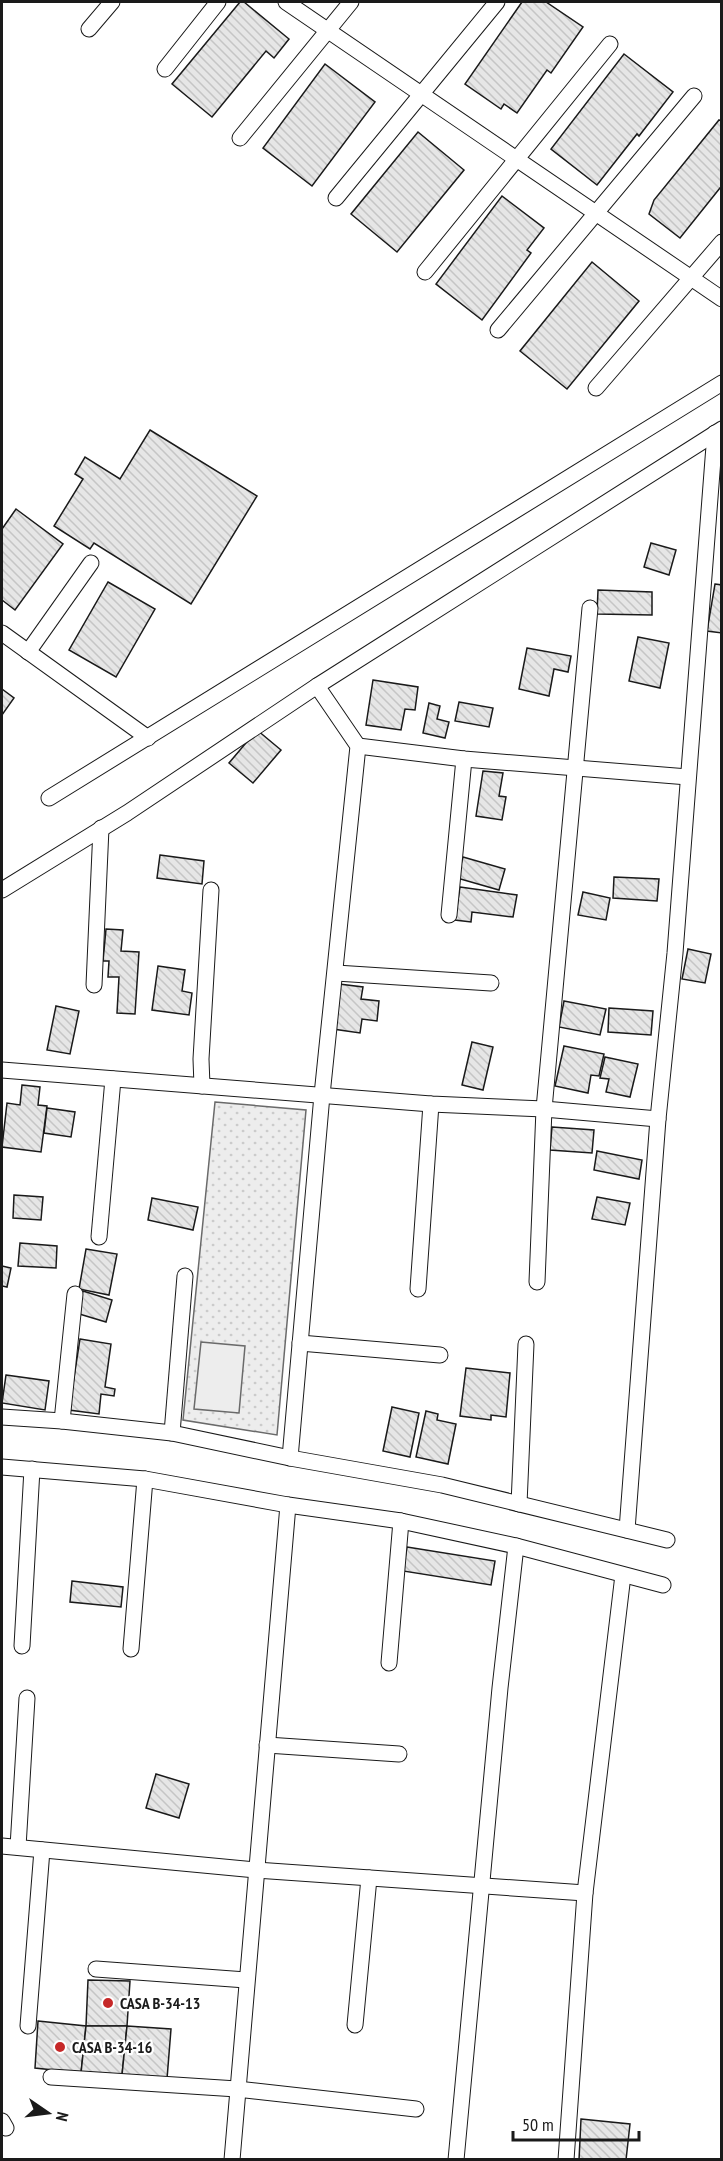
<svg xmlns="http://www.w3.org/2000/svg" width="723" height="2161" viewBox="0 0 723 2161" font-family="'PT Sans Narrow',sans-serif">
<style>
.grass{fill:url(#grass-dots);stroke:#6a6a6a;stroke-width:1.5}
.built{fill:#ededed;stroke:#6a6a6a;stroke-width:1.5}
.building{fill:url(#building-back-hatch);stroke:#1a1a1a;stroke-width:1.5}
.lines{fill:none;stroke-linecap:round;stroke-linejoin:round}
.minor-casing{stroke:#1a1a1a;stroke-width:17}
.minor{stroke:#fff;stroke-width:15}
.poi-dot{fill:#c62828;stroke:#fff;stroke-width:2}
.labels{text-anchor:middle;stroke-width:4.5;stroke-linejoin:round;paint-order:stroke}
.poi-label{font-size:16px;font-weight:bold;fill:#1a1a1a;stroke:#fff;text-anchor:start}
</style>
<defs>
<pattern id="grass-dots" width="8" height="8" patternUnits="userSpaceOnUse" patternTransform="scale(1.5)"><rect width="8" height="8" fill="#ededed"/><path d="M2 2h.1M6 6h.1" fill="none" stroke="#cbcbcb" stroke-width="1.8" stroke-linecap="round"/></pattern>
<pattern id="building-back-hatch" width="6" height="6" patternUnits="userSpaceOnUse" patternTransform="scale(1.5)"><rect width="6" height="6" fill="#e6e6e6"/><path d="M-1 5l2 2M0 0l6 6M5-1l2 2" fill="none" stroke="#c5c5c5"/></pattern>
</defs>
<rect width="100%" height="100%" fill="#fff"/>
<path class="grass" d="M215,1102L306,1110L277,1435L183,1420Z"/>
<path class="built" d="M201,1342L245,1346L239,1413L194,1409Z"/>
<g class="building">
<path d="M240,2H244L289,39L274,58L266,51L212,117L172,84Z"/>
<path d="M522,2H546L583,27L551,73L547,70L517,113L504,104L501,109L465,84Z"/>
<path d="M624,54L673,92L639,136L637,134L597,185L551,149Z"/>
<path d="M325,64L375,102L312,186L263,148Z"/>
<path d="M719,120L722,121V189L720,188L680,238L649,214L654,200Z"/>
<path d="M418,132L464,170L397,252L351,214Z"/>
<path d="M502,196L544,228L527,250L531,253L482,320L436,284Z"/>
<path d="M592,262L639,301L567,389L520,351Z"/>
<path d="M150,430L257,496L191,604L94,543L90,549L54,526L83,479L75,474L85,457L120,479Z"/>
<path d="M16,509L63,544L15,610L2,600V529Z"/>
<path d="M651,543L676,550L669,575L644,567Z"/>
<path d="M108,582L155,609L116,677L69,650Z"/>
<path d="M715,584L722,585V633L707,631Z"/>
<path d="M598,590L652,592V615L597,614Z"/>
<path d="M638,637L669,643L660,688L629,681Z"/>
<path d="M527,648L571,656L568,672L554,669L549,696L519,689Z"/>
<path d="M373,680L418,687L415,710L405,709L401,730L366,725Z"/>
<path d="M2,689L14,698L2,715Z"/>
<path d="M459,702L493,708L489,727L455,721Z"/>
<path d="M429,703L440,706L437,719L449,722L445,738L423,733Z"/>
<path d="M257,730L281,750L253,783L229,763Z"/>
<path d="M483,771L503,773L499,796L506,797L502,820L476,816Z"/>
<path d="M160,855L204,861L202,884L157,878Z"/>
<path d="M463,857L505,869L499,890L457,878Z"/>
<path d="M614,877L659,879L657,901L613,898Z"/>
<path d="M460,887L517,895L513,917L472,912L471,922L455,920Z"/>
<path d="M583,892L610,898L606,920L578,915Z"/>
<path d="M106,929L123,930L121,951L139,952L135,1014L117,1013L119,977H108L109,961H103Z"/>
<path d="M688,949L711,954L705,983L682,979Z"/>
<path d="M158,966L185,970L182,991L192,993L189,1015L152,1010Z"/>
<path d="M339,984L363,987L361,999L379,1001L377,1021L362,1019L360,1033L333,1029Z"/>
<path d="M564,1001L606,1009L600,1035L559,1027Z"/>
<path d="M56,1006L79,1011L70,1054L47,1050Z"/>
<path d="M609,1008L653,1011L651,1035L608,1032Z"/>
<path d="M472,1042L493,1047L483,1090L462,1085Z"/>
<path d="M564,1046L604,1054L599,1076L591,1075L588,1093L555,1086Z"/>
<path d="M605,1057L638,1064L630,1097L606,1092L609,1079L600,1078Z"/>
<path d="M22,1085L40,1087L38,1105L47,1106L41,1152L2,1147L7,1103L20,1105Z"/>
<path d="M47,1108L75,1112L71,1137L44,1133Z"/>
<path d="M552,1127L594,1130L592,1153L550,1150Z"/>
<path d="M597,1151L642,1160L639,1179L594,1170Z"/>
<path d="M14,1195L43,1197L41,1220L13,1218Z"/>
<path d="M597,1197L630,1203L625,1225L592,1219Z"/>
<path d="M152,1198L198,1207L193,1230L148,1220Z"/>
<path d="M20,1243L57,1246L56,1268L18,1266Z"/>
<path d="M86,1249L117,1254L109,1295L79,1289Z"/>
<path d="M2,1266L11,1268L7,1287L2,1286Z"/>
<path d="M83,1291L112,1300L106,1322L76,1313Z"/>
<path d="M80,1339L111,1344L105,1387L115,1389L114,1396L101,1394L99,1414L69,1410Z"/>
<path d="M466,1368L510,1373L506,1417L491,1415V1420L460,1416Z"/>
<path d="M6,1375L49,1381L45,1410L2,1403Z"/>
<path d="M392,1407L419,1413L410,1457L383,1451Z"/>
<path d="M426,1411L438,1414L437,1420L456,1424L448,1464L416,1457Z"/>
<path d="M407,1547L495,1561L491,1585L403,1571Z"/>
<path d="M72,1581L123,1587L121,1607L70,1602Z"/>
<path d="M156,1774L189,1784L179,1818L146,1808Z"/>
<path d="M88,1980L130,1981L127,2026H86Z"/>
<path d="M38,2021L86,2026L81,2073L35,2068Z"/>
<path d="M86,2026H127L122,2075L81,2073Z"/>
<path d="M127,2026L171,2029L167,2079L122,2075Z"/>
<path d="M581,2119L630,2124L626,2160H579Z"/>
</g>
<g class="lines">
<defs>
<g id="minor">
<path d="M286,2L722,299"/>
<path d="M89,29L112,2"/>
<path d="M165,69L218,2"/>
<path d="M240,138L351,2"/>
<path d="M336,198L497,2"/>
<path d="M425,272L610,44"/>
<path d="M498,330L694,96"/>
<path d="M596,388L722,242"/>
<path d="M2,633L148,738"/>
<path d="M28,652L91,563"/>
<path d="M358,746L464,759L688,777"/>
<path d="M49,798L722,383"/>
<path d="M2,890L127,813L317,686L722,429"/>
<path d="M449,915L464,759"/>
<path d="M336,973L491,983"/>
<path d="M94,985L101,828"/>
<path d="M2,1070L431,1104L544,1109L658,1119"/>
<path d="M202,1086L201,1059L211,890"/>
<path d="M99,1237L113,1079"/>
<path d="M537,1282L544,1109L590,608"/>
<path d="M418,1289L431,1104"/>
<path d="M300,1343L440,1355"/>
<path d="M2,1417L62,1421L172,1433L290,1458L442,1485L667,1540"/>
<path d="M62,1421L75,1294"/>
<path d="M172,1433L185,1276"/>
<path d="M290,1458L322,1095L358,746L317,686"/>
<path d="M2,1467L145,1479L288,1505L401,1521L516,1546L663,1585"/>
<path d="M519,1504L526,1344"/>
<path d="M627,1530L658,1119L675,953L715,433"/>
<path d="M22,1646L32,1469"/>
<path d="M131,1649L145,1479"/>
<path d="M389,1663L401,1521"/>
<path d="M267,1745L399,1754"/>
<path d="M2,1846L256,1870L585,1893"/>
<path d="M18,1847L27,1698"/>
<path d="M96,1969L246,1980"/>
<path d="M355,2025L369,1878"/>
<path d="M28,2026L42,1850"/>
<path d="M51,2077L237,2089L416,2109"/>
<path d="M2,2121L6,2128"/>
<path d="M232,2160L288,1505"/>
<path d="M456,2160L500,1688L516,1546"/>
<path d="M566,2160L585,1893L623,1575"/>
</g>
</defs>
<use href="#minor" class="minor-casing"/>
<use href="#minor" class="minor"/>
</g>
<g class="poi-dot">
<circle cx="108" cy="2003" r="6"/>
<circle cx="60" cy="2047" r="6"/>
</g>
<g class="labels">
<g class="poi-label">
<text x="120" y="2009">CASA B-34-13</text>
<text x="72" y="2053">CASA B-34-16</text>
</g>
</g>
<rect width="723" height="2161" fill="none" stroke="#1a1a1a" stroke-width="6"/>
<g transform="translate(48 2113) rotate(104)" stroke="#ffffff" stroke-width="4.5" paint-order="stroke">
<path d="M0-4.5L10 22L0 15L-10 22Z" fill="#1a1a1a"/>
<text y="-9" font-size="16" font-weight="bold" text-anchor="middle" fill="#1a1a1a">N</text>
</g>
<path d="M513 2131v9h126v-9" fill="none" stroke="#1a1a1a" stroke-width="3"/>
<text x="522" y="2131" font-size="18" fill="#1a1a1a" stroke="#ffffff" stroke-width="4.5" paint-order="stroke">50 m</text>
</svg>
